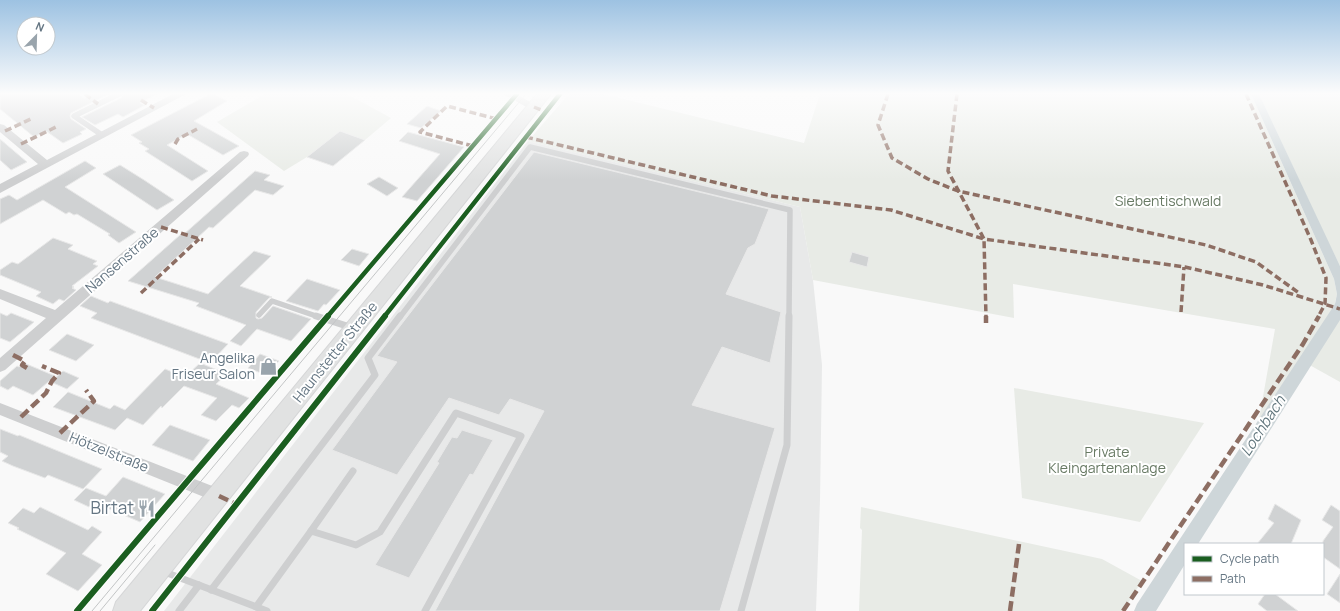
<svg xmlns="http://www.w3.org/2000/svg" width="1340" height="611" viewBox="0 0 1340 611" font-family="Manrope,sans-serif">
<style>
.built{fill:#e8e9e9}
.green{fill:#e8ebe6}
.water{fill:#ced6d9}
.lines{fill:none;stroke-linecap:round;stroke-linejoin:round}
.canal{fill:#ced6d9;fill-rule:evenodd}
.building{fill:#d0d2d3;stroke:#e8e8e8}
.secondary-casing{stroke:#d5d6d7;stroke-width:2}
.lane-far1{stroke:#cecfd0;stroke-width:5.5}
.lane{stroke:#cecfd0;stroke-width:7}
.street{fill:#cecfd0;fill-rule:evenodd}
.secondary{fill:#e1e2e2;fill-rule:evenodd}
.tram{stroke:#c3c5c6;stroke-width:1}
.quiet-far1{stroke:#8d6e63;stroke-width:3.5;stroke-dasharray:7 3.5;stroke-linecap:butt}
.quiet{stroke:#8d6e63;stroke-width:4.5;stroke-dasharray:10 4.5;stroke-linecap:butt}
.cycleway-far1-casing{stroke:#fff;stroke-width:6}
.cycleway-casing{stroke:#fff;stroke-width:8}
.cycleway-far1{stroke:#1b5e20;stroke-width:4.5}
.cycleway{stroke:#1b5e20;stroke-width:6}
.labels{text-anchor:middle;stroke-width:4;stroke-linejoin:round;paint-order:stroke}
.park-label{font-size:14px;fill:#687a64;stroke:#fff}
.street-label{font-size:14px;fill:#657683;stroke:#fff}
.poi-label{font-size:14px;fill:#657683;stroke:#fff;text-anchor:end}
.water-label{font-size:15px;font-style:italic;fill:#60757c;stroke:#fff}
.near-poi-label{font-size:17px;fill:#657683;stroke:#fff;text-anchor:end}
</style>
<rect width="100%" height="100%" fill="#f9f9f9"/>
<path class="built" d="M528,141L800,207L813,280L822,365L820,500L816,611H164Z"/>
<g class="green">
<path d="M265,94H347L391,118L365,140L340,131L307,157L284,171L217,122Z"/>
<path d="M569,94H603L804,143L820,94H1251L1334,279L1337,294L1335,303L1340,306V382L1306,363L1256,436L1275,329L1013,284L1014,318L813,280L800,207L528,141Z"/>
<path d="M1259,94H1340V266L1328,242Z"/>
<path d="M1014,388L1204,423L1140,522L1022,498Z"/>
<path d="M861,507L1102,559L1142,581L1123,611H859L862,530L860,528Z"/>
</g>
<path class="water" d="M1251,94H1259L1340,266V306L1335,304L1337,294L1334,279Z"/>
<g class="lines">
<path class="canal" d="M1340,302V320L1198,544H1185V564L1156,611H1134L1137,604L1335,304Z"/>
</g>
<g class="building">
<path d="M0,94H79L84,98L92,94H109L71,113L70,116L71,119L86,129L80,132L82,134L63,143L46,131L34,137L0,109Z"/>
<path d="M123,94H157L140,103L145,105L123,117L118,114L95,125L82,117L121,98Z"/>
<path d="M210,94H214L227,101L194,121L239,146L223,155L187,134L167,145L208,171L192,181L145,151L149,149L139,143L142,142L131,135Z"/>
<path d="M427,106L441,111L421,128L407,124Z"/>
<path d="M340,131L365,140L333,166L307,157Z"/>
<path d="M408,132L464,147L417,201L402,197L440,154L399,141Z"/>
<path d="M0,139L27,162L11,170L0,160Z"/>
<path d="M534,152L769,209L755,244L748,248L726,294L781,312L770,363L722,347L692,405L775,428L720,611H435L544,411L510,399L499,415L449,398L397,475L332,450L397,362L377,356Z"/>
<path d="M85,161L96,168L65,187L136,232L119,243L108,235L110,234L77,214L74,215L69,212L66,214L43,200L0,224V199L9,195L17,200Z"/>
<path d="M120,165L144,180L174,200L157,210L103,174Z"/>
<path d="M255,171L270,175L264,180L284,186L273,195L255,190L213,228L209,227L155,277L208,294L254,251L271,256L240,286L272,297L269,298L256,312V318L258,319L262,318L273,306L311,319L291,341L257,329L241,346L230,341L246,325L196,306L199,303L128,281L180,235H183Z"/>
<path d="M379,177L398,188L387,196L367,184Z"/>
<path d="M53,238L73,245L68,249L97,261L93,264L98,266L72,286L74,287L72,288L76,290L64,301L59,299L53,304L36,296L41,292L0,275V270L12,262L18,264Z"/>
<path d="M352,249L369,254L359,266L341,260Z"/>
<path d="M852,252L869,257L867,267L849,262Z"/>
<path d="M307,279L340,290L326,305L324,304L318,311L286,301Z"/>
<path d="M91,296L108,303L110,301L228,344L210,363L91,318L97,313L80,306Z"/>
<path d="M0,313L7,316L11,313L34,322L10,342L0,338Z"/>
<path d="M67,334L94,345L76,361L49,350Z"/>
<path d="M260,354L279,361L266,375L248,368Z"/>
<path d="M24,363L55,376L33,395L13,386L8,390L0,386V381L17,366L19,367Z"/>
<path d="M200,363L227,374L216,384L249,398L239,408L232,405L216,421L201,415L217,398L184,386L162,408L161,406L143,425L127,418L115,430L53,407L68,392L110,409L114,405L125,410L165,369L185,377Z"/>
<path d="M63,371L79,378L67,389L51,382Z"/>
<path d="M170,425L210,440L193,461L152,445Z"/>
<path d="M0,429L18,436L19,435L102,469L83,489L48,475L45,478L13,466L2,461L8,456L0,452Z"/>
<path d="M462,430L493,440L473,475L470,474L409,578L375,565L439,463L437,462L452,437L457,438Z"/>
<path d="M123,477L165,494L140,522L93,502L89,507L74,500L86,488L106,496Z"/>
<path d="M1275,504L1301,520L1291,544H1257L1274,523L1268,519Z"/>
<path d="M1331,505L1340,511V569L1323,557V541L1333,527L1322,520Z"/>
<path d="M40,507L88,530L92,526L102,532L82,554L102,565L78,591L46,574L66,553L17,529L19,528L8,523L23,508L34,513Z"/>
<path d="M1340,574V603L1327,594Z"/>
<path d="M1265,594H1275L1298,611H1267L1258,604Z"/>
</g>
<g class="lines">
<defs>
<path id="secondary" d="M537,94H551L140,611H113L116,602Z"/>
</defs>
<use href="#secondary" class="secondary-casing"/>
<g class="lane-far1">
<path d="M102,135L74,116L119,94"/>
<path d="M259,315L272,301L319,317"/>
<path d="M400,317L530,147L790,210L789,317"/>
</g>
<g class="lane">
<path d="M316,316L353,328"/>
<path d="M311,531L353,471"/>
<path d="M162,571L267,611"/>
<path d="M211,590L375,375L368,358L400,316"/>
<path d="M256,607L311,531L356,545L380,532L456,413L521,436L425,611"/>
<path d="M179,611L199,585"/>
<path d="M741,611L787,445L789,316"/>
</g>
<g class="street">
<path d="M173,94H186L0,193V184L38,164L0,132V124L4,125L47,160Z"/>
<path d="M503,94H516L539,107L538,109H530Z"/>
<path d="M244,151L248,152L249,154L248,156L5,370L0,372V358L46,318L0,299V289L55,310L240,152Z"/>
<path d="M0,403L225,491L227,496L225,501L219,503L0,415Z"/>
</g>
<use href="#secondary" class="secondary"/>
<g class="tram">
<path d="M92,611L526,94"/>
<path d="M100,611L155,545"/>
</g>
<g class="quiet-far1">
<path d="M85,94L98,104"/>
<path d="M888,94L878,125L892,158L928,179L958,191L1206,245L1256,262L1299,293"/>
<path d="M957,94L948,171L984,239L1185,267L1263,285L1340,309"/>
<path d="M1246,94L1311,240L1326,278L1325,304L1318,317"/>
<path d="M141,100L154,108"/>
<path d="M534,107L546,112"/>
<path d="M5,131L33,118"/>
<path d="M526,137L772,196L891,210L984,239L986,317"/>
<path d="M21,144L56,127"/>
<path d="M175,144L178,139L197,129"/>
<path d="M473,146L420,132L447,106L497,119"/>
<path d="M161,227L203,240"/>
<path d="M141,293L199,239"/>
<path d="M1181,312L1184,267"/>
</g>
<g class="quiet">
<path d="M986,316V323"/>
<path d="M13,355L25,361L22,365L27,368"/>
<path d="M21,417L46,393L52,381L59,373L42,366"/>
<path d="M60,433L94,401L86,390"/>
<path d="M219,496L236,504"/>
<path d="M1010,611L1019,544"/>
<path d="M1123,611L1303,344L1319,316"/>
</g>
<defs>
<g id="cycleway-far1">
<path d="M327,317L517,94"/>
<path d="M384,317L560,94"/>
</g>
<g id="cycleway">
<path d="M77,611L328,316"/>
<path d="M152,611L385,316"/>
</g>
</defs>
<use href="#cycleway-far1" class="cycleway-far1-casing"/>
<use href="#cycleway" class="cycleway-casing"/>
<use href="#cycleway-far1" class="cycleway-far1"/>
<use href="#cycleway" class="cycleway"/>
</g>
<linearGradient id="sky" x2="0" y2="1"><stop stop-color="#9dc2e2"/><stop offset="0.52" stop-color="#fcfcfc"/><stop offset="1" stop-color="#fcfcfc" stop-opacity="0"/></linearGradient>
<rect width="1340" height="180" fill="url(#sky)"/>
<defs>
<symbol id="shop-bare" viewBox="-9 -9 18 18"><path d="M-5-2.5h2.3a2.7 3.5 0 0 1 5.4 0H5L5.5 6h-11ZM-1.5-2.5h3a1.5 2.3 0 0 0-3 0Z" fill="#99a4ac" stroke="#fff" stroke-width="2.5" paint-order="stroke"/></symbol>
<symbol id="restaurant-bare" viewBox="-9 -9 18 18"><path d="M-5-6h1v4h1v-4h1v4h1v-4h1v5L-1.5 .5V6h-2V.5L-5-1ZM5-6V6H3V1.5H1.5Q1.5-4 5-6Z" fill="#99a4ac" stroke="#fff" stroke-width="2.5" paint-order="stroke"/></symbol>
</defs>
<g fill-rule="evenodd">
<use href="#shop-bare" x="256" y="354" width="25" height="25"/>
<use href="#restaurant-bare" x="134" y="496" width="25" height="25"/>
</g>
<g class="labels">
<g class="park-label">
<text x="1168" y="206">Siebentischwald</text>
<text x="1107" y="457">Private<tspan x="1107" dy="16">Kleingartenanlage</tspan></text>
</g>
<g class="street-label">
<text transform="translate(122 260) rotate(-41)" y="5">Nansenstraße</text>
<text transform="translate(335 352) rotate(-51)" y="5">Haunstetter Straße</text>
<text transform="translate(109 452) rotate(22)" y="5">Hötzelstraße</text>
</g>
<g class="poi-label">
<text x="255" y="363">Angelika<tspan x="255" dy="16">Friseur Salon</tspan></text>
</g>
<g class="water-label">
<text transform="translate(1263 426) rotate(-57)" y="5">Lochbach</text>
</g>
<g class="near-poi-label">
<text x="134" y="514">Birtat</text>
</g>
</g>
<rect x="1184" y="543" width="140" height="52" fill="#ffffff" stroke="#c1c8cd"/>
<rect x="1192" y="556" width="20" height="6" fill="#1b5e20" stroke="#c1c8cd"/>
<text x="1220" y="563" font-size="12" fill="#657683">Cycle path</text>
<rect x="1192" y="576" width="20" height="6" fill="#8d6e63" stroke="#c1c8cd"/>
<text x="1220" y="583" font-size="12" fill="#657683">Path</text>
<g transform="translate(36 36) rotate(23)"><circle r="19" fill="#ffffff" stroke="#c1c8cd"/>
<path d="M0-3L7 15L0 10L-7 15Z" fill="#99a4ac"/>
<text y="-6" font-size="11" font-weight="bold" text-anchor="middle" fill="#657683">N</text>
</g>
</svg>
